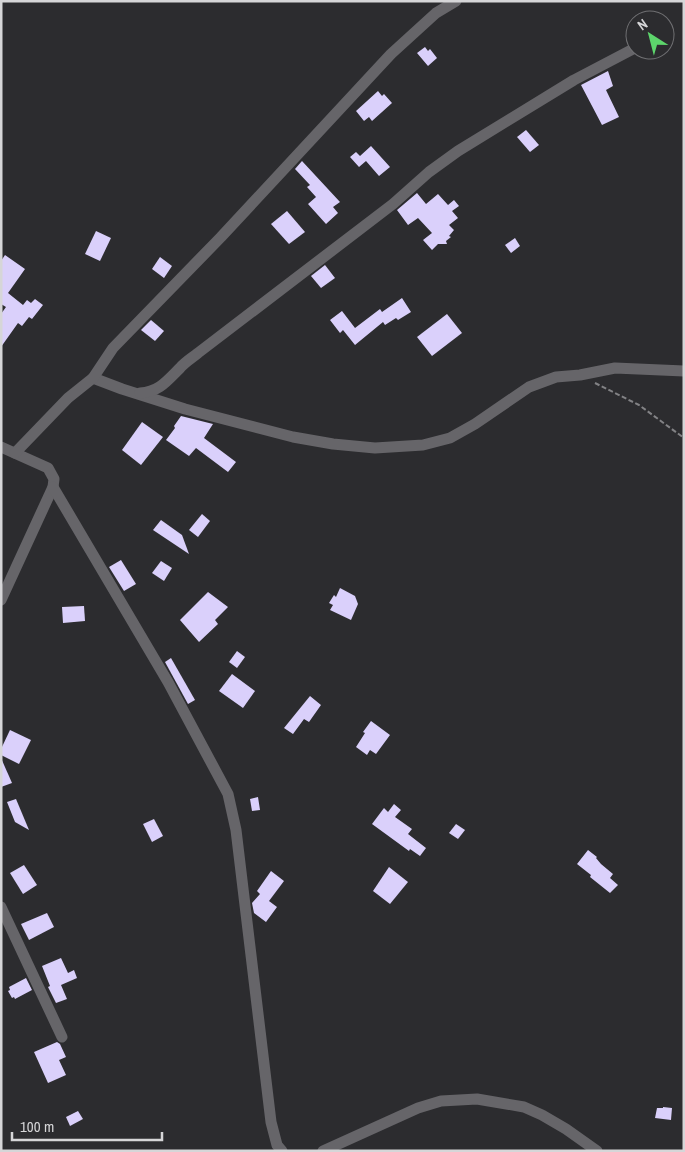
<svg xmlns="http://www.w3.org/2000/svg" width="685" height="1152" viewBox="0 0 685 1152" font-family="'Archivo Narrow',sans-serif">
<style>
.building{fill:#dad0fb}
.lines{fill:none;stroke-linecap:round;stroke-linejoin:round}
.path{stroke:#828285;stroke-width:2;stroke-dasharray:5 2.5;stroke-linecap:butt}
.street{stroke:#666569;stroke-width:11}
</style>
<rect width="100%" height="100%" fill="#2c2c2f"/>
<g class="building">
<path d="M425,47L428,51L430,49L437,58L428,66L417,53Z"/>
<path d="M608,71L613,86L606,90L619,117L602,125L581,85Z"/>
<path d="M378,91L382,96L384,94L392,103L372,121L369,117L364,121L356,111Z"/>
<path d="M526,130L539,145L530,152L517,137Z"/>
<path d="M371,146L390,167L379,176L366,161L359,167L350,157L356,152L360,156Z"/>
<path d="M302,161L340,202L333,207L338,213L326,224L308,204L316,197L307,187L310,185L295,169Z"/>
<path d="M417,193L426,204L438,194L448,205L454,200L459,206L452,211L458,218L449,225L454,230L449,236L451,237L446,241L447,244H438L432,250L423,240L432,233L418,218L408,225L397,210Z"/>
<path d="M287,211L305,232L289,244L271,224Z"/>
<path d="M96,231L111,238L100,261L85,254Z"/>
<path d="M515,238L520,246L511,253L505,245Z"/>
<path d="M5,255L25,269L8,293L23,305L27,300L31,303L35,299L43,305L32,319L29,317L22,326L18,323L1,347V314L6,307L1,304V261Z"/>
<path d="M160,257L172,266L164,278L152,269Z"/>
<path d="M325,265L335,278L321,288L311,276Z"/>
<path d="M402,298L411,312L398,320L396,318L385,325L383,322L355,345L343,330L340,333L330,320L342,311L355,328L380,309L382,312Z"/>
<path d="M447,314L462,333L432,356L417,337Z"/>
<path d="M151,320L164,331L155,341L141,330Z"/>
<path d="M181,416L213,424L204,438L236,462L228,472L196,448L189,456L166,440L175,428L174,426Z"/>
<path d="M142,422L163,437L141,465L122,450Z"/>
<path d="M202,514L210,521L198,537L189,530Z"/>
<path d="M161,520L182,535L189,554L153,530Z"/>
<path d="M121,560L136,584L124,591L109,567Z"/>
<path d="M161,561L172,568L164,581L152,573Z"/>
<path d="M340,588L355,596L358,604L351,620L330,610L333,605L329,603L334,595L336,597Z"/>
<path d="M208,592L228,607L215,620L218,624L199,642L180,620Z"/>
<path d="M84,606L85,621L63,623L62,607Z"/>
<path d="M237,651L245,657L237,668L229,662Z"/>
<path d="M171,658L195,700L188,704L165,662Z"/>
<path d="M232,674L255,691L243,708L219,691Z"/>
<path d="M310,696L321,705L309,722L304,719L293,734L284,728Z"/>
<path d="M371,721L390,735L376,754L370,750L367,755L356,747L365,733L363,732Z"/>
<path d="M10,730L31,740L19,764L1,755V749Z"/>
<path d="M1,758L12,783L1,787Z"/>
<path d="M258,797L260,810L252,811L250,799Z"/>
<path d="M16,799L29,830L15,822L7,802Z"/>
<path d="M394,804L401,810L395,817L412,829L408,834L426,848L420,856L410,849L409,851L372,824L384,808L388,812Z"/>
<path d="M154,819L163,836L152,842L143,824Z"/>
<path d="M456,824L465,830L458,839L449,833Z"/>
<path d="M588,850L597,857L596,858L601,864L613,874L610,878L618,885L610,893L590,877L591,875L577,864Z"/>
<path d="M24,865L37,885L23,894L10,873Z"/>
<path d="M389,867L408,882L390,904L373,891Z"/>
<path d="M271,871L284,881L269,901L277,907L266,922L254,913L252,903L260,894L257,891Z"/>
<path d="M47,913L54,927L29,940L21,924Z"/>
<path d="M61,958L68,973L74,970L77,978L61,985L67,999L56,1003L48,987L50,986L42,966Z"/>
<path d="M26,978L32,990L15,999L14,997L12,998L8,991L10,990L9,987Z"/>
<path d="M57,1042L60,1044L66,1057L59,1060L66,1075L48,1083L34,1052Z"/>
<path d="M663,1107L672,1108L671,1120L655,1118L657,1108H663Z"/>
<path d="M78,1111L83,1119L70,1126L66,1117Z"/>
</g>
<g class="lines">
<path class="path" d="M595,383L639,405L684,438"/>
<g class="street">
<path d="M93,378L122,389L185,409L293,437L333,444L375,448L423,445L450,438L475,424L529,387L556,377L580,375L615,368L684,371"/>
<path d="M140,393C159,392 167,381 180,368C185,362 192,358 198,353L393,204L429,172L458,151L574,80L635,48"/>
<path d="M1,447L48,468L54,479L53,487L1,600"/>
<path d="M15,453L68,398L93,378L113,348L221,237L391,54L436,13L456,1"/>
<path d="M53,487L168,682L228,794L236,830L271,1122L277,1145L282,1151"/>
<path d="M1,907L62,1037"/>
<path d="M323,1151L418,1108L441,1101L477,1099L524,1107L542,1115L566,1129L597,1151"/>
</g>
</g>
<rect width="685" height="1152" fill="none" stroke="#d6d6d8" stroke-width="5"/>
<g transform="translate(650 35) rotate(324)"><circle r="24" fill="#2c2c2f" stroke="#707073"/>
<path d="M0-4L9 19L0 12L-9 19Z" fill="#5dd56c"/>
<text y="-8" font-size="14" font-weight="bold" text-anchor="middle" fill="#d6d6d8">N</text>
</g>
<path d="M12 1132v8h150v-8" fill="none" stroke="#d6d6d8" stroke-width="2.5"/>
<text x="20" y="1132" font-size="15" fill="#d6d6d8" stroke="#2c2c2f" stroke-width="4" paint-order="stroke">100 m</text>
</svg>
